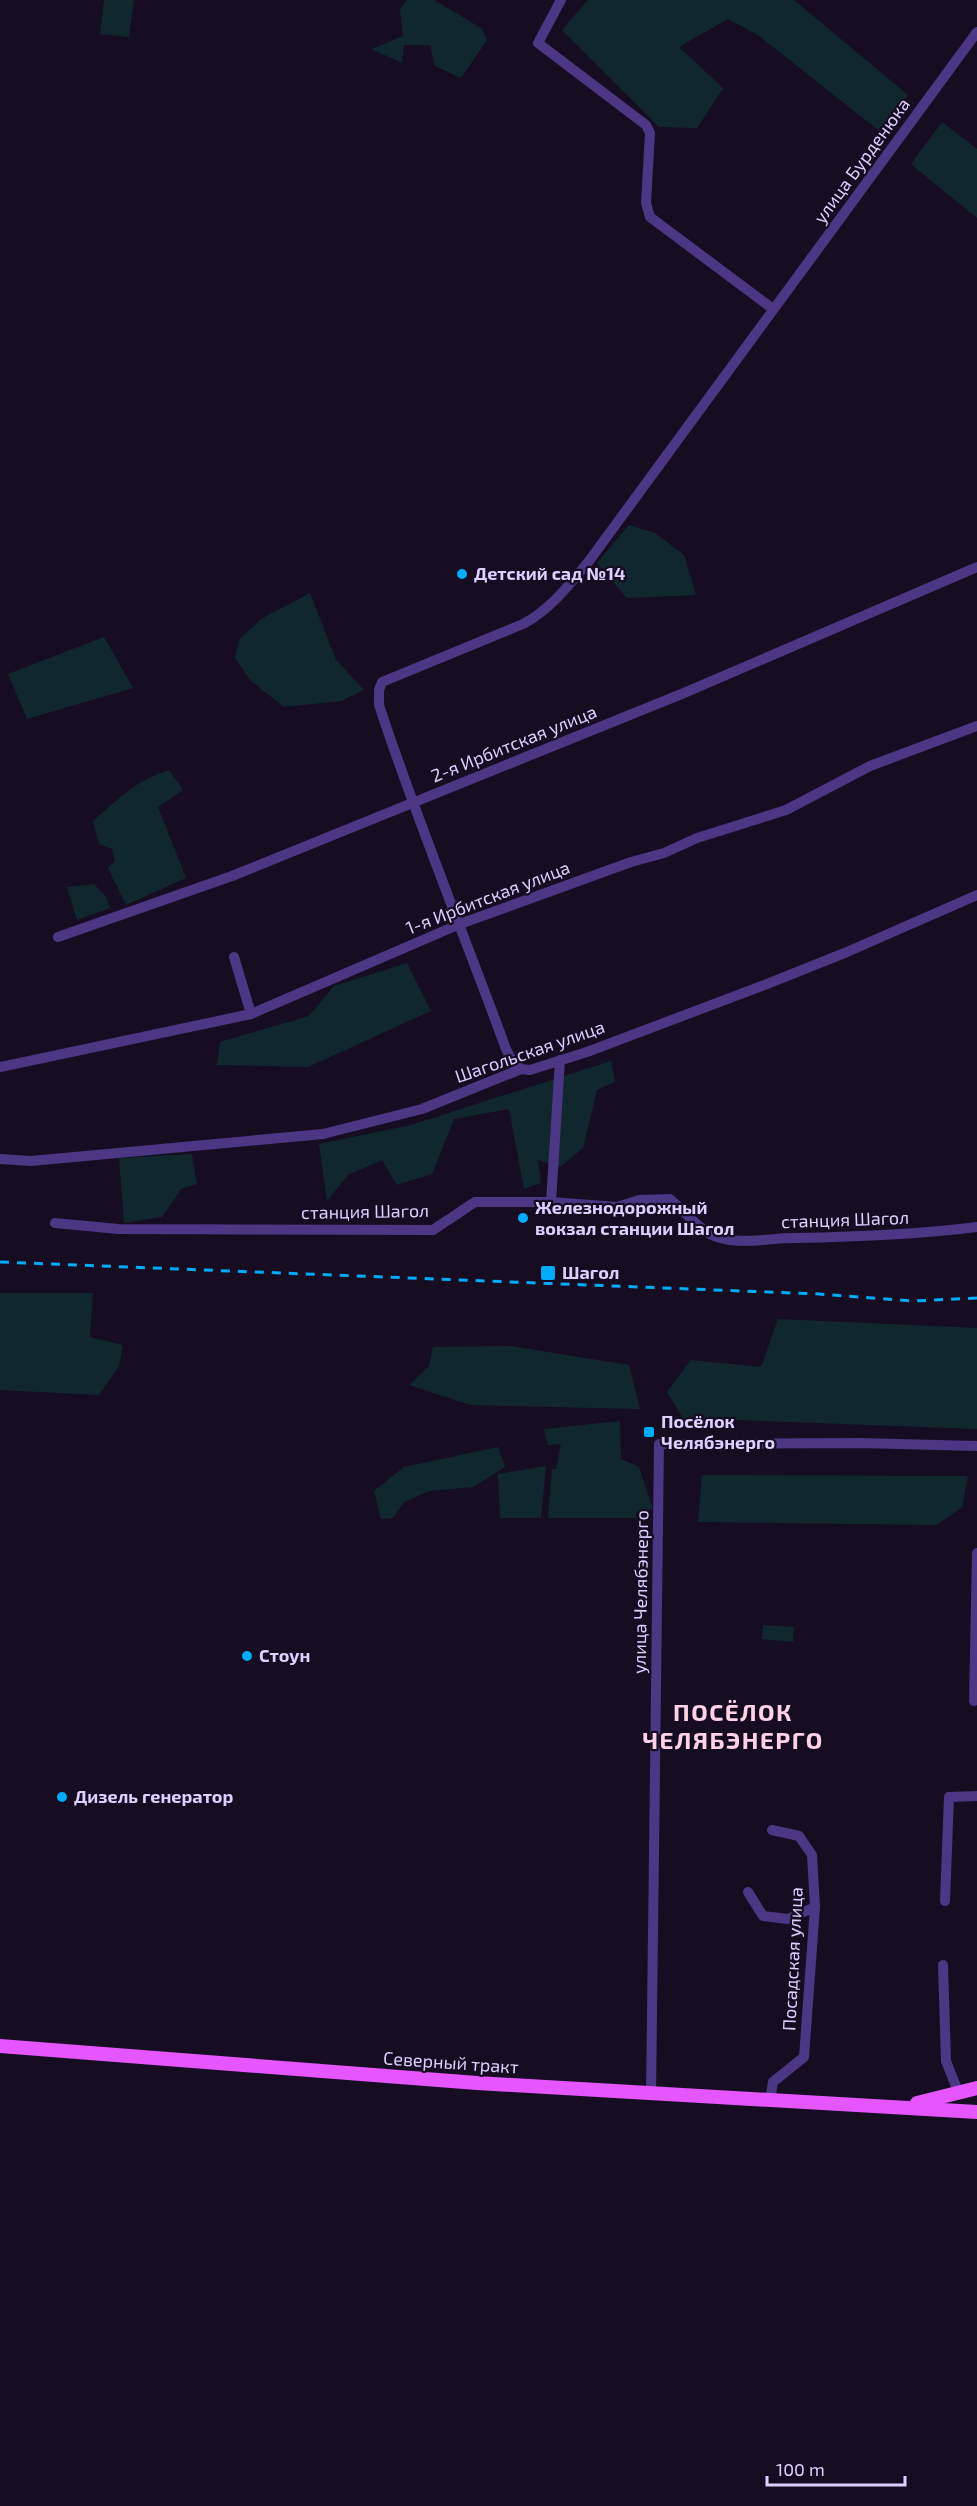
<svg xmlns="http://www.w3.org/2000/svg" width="977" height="2506" viewBox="0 0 977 2506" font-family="'Exo 2',sans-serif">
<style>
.green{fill:#10282d}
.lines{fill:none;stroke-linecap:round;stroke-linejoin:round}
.minor{stroke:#4b3783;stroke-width:10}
.major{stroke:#e556ff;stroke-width:14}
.rail{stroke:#00abfa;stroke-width:3;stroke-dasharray:9 8;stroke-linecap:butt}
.poi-dot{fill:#00abfa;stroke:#160d23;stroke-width:2}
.labels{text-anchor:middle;stroke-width:4.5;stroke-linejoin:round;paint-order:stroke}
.street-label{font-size:18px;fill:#dfcfff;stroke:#160d23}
.poi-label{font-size:18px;font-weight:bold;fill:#dfcfff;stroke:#160d23;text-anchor:start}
.district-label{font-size:24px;font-weight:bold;letter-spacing:1.5px;fill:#ffd1e4;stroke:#160d23}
</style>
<rect width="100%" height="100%" fill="#160d23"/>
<g class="green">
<path d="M104,0H134L129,37L100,34Z"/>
<path d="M407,0H434L481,28L487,40L461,78L435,66L430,45H404L402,63L372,49L403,36L400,9Z"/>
<path d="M588,0H794L908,95L878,130L758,35L728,19L679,47L723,88L697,128L659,127L562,30Z"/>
<path d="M942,122L977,149V218L911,164Z"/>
<path d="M629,525L655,533L684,555L696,595L627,598L597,563Z"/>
<path d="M310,593L336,660L364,690L341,701L284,707L251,681L235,658L239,640L261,619Z"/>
<path d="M104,637L133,688L27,719L8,674Z"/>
<path d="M169,770L183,790L158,807L186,878L126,905L108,868L115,861L112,849L99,844L93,821C120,798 133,782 169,770Z"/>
<path d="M94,884L106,897L110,908L77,920L67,887Z"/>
<path d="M407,963L431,1011L308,1067L217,1065L220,1042L309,1016L334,986Z"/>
<path d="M611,1061L615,1082L597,1090L583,1148L560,1167L538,1160L541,1183L524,1189L509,1109L454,1119L432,1174L397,1185L382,1160L348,1175L327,1201L319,1144L411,1125Z"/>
<path d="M192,1154L197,1184L181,1189L162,1217L124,1223L119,1158Z"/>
<path d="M0,1293H93L90,1337L123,1345L119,1366L99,1395L0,1390Z"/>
<path d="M778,1319L977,1328V1429L683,1418L667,1392L691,1360L761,1367Z"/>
<path d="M510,1346L629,1365L640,1409L470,1405L409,1385L429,1366L433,1347Z"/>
<path d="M620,1421L621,1459L639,1467L653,1509L636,1513V1518H548L552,1469H556L561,1444L548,1445L544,1429Z"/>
<path d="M498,1447L505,1467L473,1487L429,1491L404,1502L393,1518L381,1519L374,1491L404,1467Z"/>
<path d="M546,1466L541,1518H500L498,1474Z"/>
<path d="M702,1475L968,1476L962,1508L936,1525L698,1522Z"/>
<path d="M763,1625L794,1627L793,1642L762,1639Z"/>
</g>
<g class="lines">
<g class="minor">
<path d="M561,0L538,43L646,125L650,133L646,203L650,217L773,309"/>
<path d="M58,937L232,876L684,693L977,567"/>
<path d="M234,957L251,1014"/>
<path d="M0,1067L251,1014L460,924L631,862L664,853L697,838L786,810L870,766L977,726"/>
<path d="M521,1069L512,1061L506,1049C464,934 417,821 379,705V690L382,682L523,624C551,609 569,585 589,561L977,32"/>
<path d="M0,1159L31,1161L323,1134L422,1109L521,1069L530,1070L587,1052L767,984L847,952L977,895"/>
<path d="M551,1202L560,1060"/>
<path d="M55,1223L118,1229L433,1230L475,1202H551L617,1207L639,1200L670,1199C682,1209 695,1225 708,1233C734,1247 767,1238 794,1238C856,1237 916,1235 977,1227"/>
<path d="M974,1701L977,1553"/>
<path d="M748,1892L763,1916L788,1919L815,1907"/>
<path d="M945,1901L949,1797L977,1796"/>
<path d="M943,1965L946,2061L959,2094"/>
<path d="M651,2095L659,1444L860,1443L977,1446"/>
<path d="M770,2100L773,2082L804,2057L815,1907L812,1855L799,1836L772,1830"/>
</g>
<g class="major">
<path d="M0,2046L477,2083L977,2112"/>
<path d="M917,2103L977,2088"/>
</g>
<path class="rail" d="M0,1262L819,1294L913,1301L977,1298"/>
</g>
<g class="poi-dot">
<circle cx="462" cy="574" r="6"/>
<circle cx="523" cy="1218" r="6"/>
<rect x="540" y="1265" width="16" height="16" rx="3"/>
<rect x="643" y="1426" width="12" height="12" rx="3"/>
<circle cx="247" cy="1656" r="6"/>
<circle cx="62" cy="1797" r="6"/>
</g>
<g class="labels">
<g class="street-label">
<text transform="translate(862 161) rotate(-54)" y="6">улица Бурденюка</text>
<text transform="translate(514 744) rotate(-22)" y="6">2-я Ирбитская улица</text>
<text transform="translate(488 898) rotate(-21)" y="6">1-я Ирбитская улица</text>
<text transform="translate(530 1052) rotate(-19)" y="6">Шагольская улица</text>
<text transform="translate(365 1212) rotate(-1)" y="6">станция Шагол</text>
<text transform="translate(845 1220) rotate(-2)" y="6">станция Шагол</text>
<text transform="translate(641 1592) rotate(-89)" y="6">улица Челябэнерго</text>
<text transform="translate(793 1959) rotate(-87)" y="6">Посадская улица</text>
<text transform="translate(451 2063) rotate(4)" y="6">Северный тракт</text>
</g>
<g class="poi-label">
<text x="474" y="580">Детский сад №14</text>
<text x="535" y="1214">Железнодорожный<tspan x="535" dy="21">вокзал станции Шагол</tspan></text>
<text x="562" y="1279">Шагол</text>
<text x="661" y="1428">Посёлок<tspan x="661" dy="21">Челябэнерго</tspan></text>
<text x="259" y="1662">Стоун</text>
<text x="74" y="1803">Дизель генератор</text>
</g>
<g class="district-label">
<text x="733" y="1721">ПОСЁЛОК<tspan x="733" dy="28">ЧЕЛЯБЭНЕРГО</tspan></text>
</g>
</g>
<path d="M767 2476v9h138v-9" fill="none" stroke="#dfcfff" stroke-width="3"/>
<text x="776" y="2476" font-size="18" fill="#dfcfff" stroke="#160d23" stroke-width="4.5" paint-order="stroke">100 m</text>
</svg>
